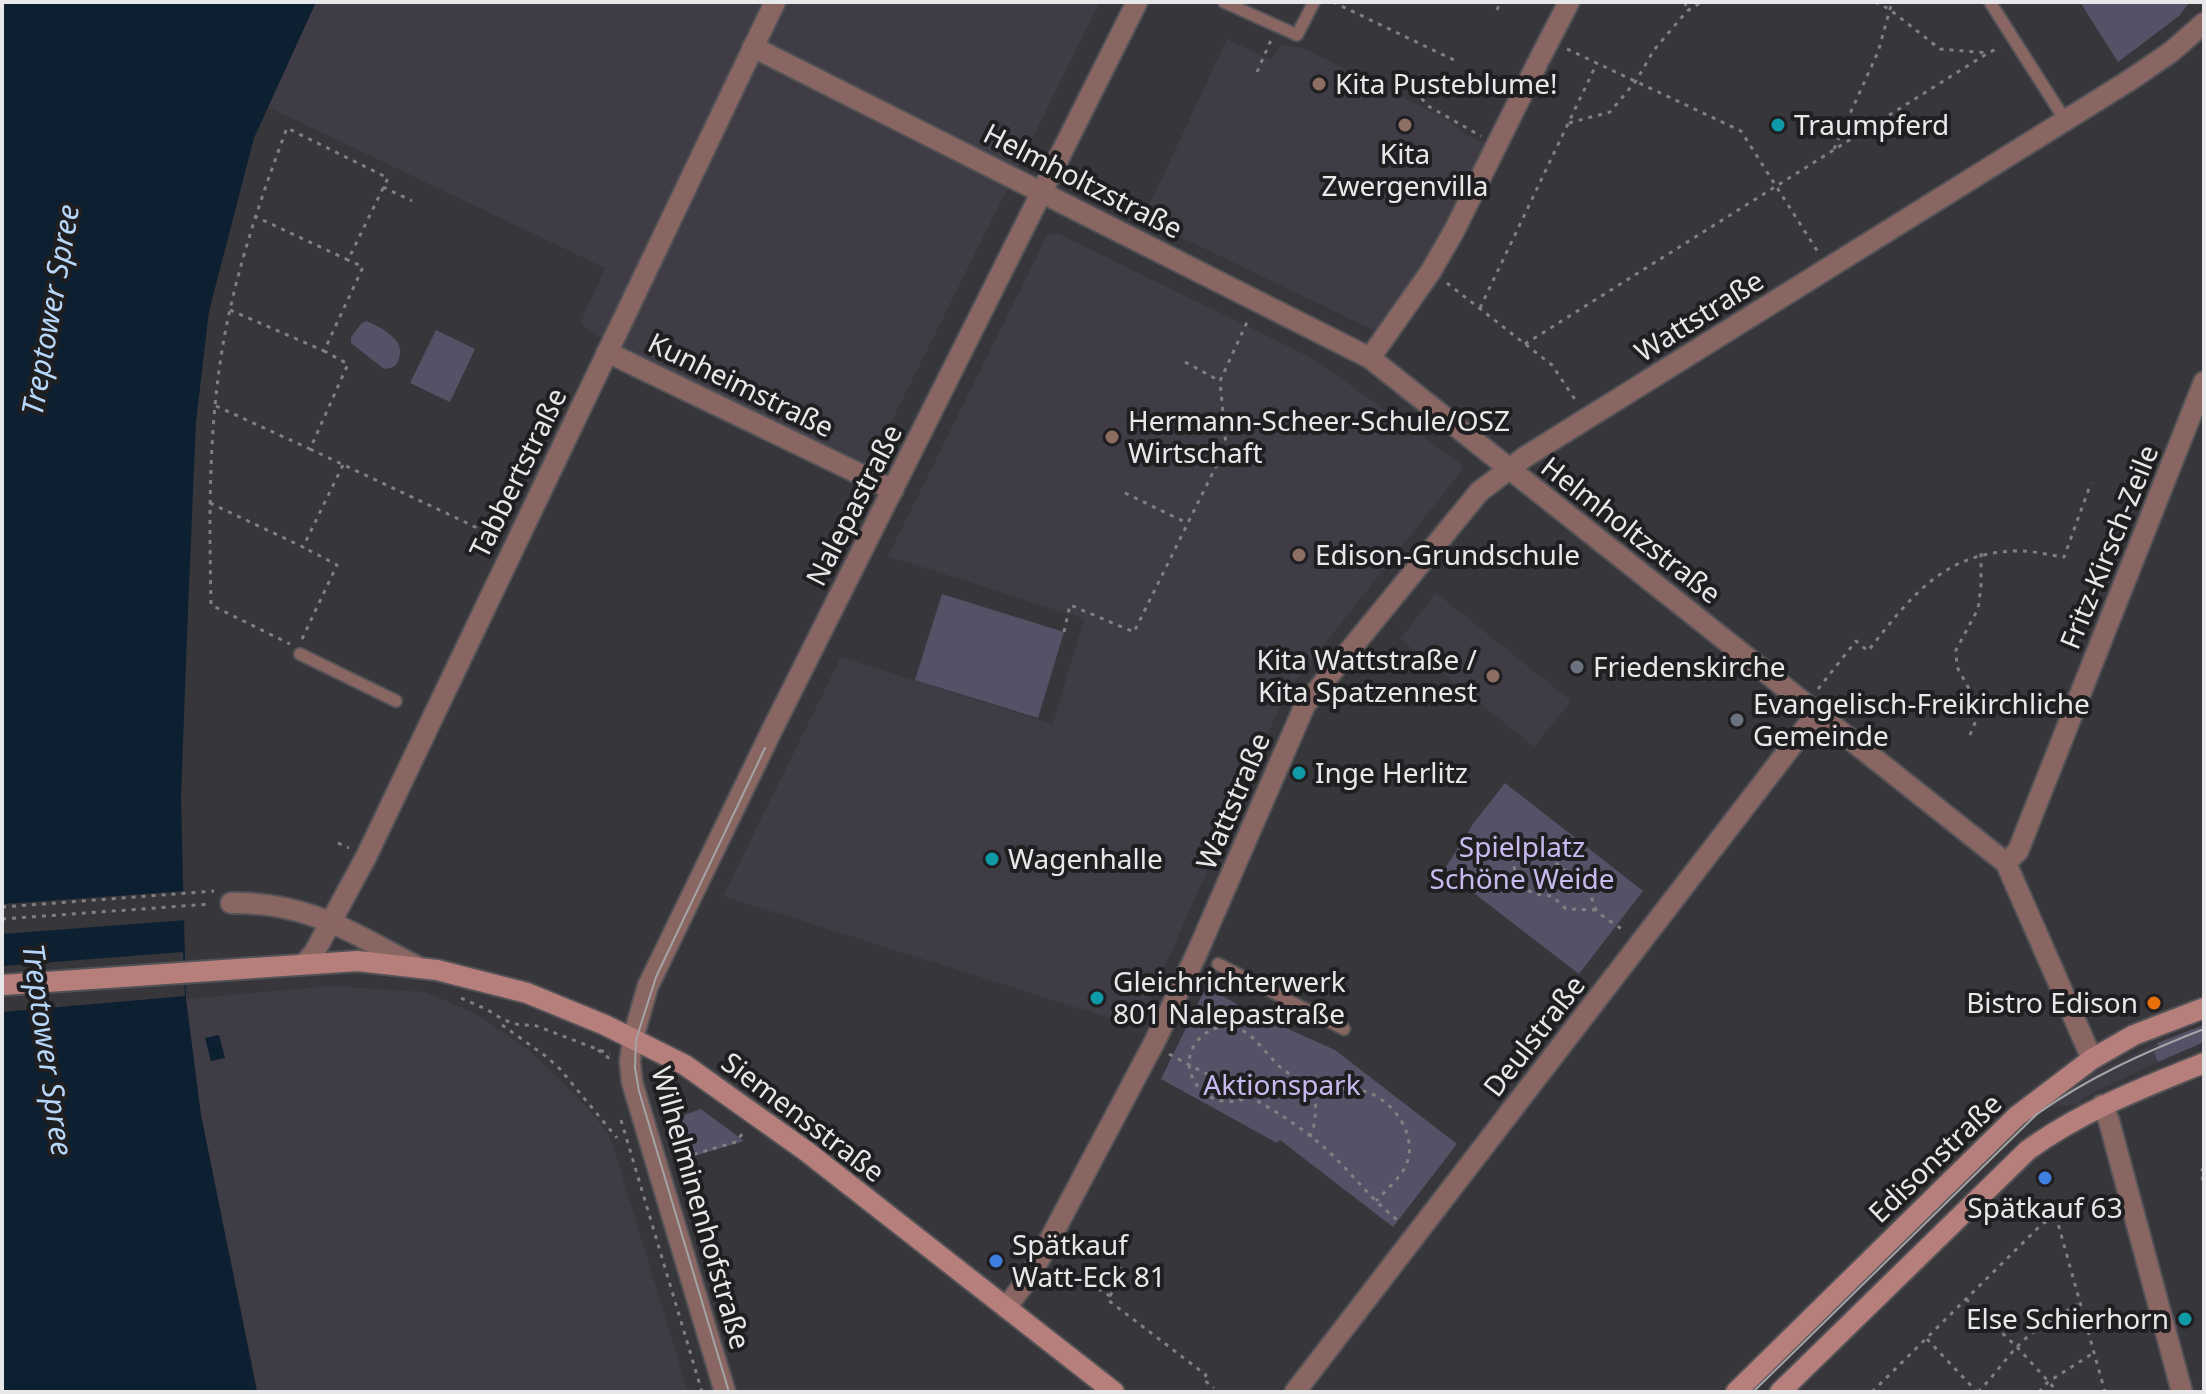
<svg xmlns="http://www.w3.org/2000/svg" width="2206" height="1394" viewBox="0 0 2206 1394" font-family="'Noto Sans',sans-serif">
<style>
.built{fill:#3f3c46}
.green{fill:#575167}
.water{fill:#0d2032}
.pier{fill:#37363a}
.lines{fill:none;stroke-linecap:round;stroke-linejoin:round}
.service-casing{stroke:#535256;stroke-width:15}
.minor-casing{stroke:#535256;stroke-width:24}
.tertiary-casing{stroke:#535256;stroke-width:24}
.secondary-casing{stroke:#535256;stroke-width:24}
.path{stroke:#807f82;stroke-width:3;stroke-dasharray:4 6;stroke-linecap:butt}
.service{stroke:#8a6663;stroke-width:11}
.minor{stroke:#8a6663;stroke-width:20}
.tertiary{stroke:#8a6663;stroke-width:20}
.secondary{stroke:#b77f7b;stroke-width:20}
.tram{stroke:#a4a3a6;stroke-width:2}
.education-dot{fill:#8d6e63;stroke:#1f1e20;stroke-width:3}
.culture-dot{fill:#0f9aa8;stroke:#1f1e20;stroke-width:3}
.worship-dot{fill:#6b7280;stroke:#1f1e20;stroke-width:3}
.food-dot{fill:#e8710a;stroke:#1f1e20;stroke-width:3}
.shop-dot{fill:#3f7fe0;stroke:#1f1e20;stroke-width:3}
.labels{text-anchor:middle;stroke-width:8;stroke-linejoin:round;paint-order:stroke}
.poi-label{font-size:28px;fill:#e8e7ea;stroke:#1f1e20;text-anchor:start}
.street-label{font-size:28px;fill:#e8e7ea;stroke:#1f1e20}
.park-label{font-size:28px;fill:#c8baee;stroke:#1f1e20}
.water-label{font-size:30px;font-style:italic;fill:#b6d7f9;stroke:#1f1e20}
</style>
<rect width="100%" height="100%" fill="#37363a"/>
<g class="built">
<path d="M316,2H1100L868,469L631,355L580,324L605,268L268,107Z"/>
<path d="M1227,39L1271,60L1280,44L1303,48L1446,119L1465,134L1487,145L1443,235L1380,329L1373,330L1143,219Z"/>
<path d="M1057,233L1312,358L1460,463L1463,469L1286,693L1138,1027L723,896L841,657L1053,724L1084,619L888,556L1047,236Z"/>
<path d="M1436,593L1571,701L1534,747L1400,639Z"/>
<path d="M330,986L425,992L477,1014L530,1051L586,1106L608,1133L614,1149L688,1392H258L201,1115L186,999Z"/>
<path d="M2157,1043L2159,1049L2154,1052L2158,1062L2086,1096L2080,1101L2083,1104L2039,1108L2081,1079Z"/>
</g>
<g class="green">
<path d="M2080,2H2190L2179,16L2118,62Z"/>
<path d="M366,321C381,327 406,340 399,358C397,367 392,368 384,369L351,343V337L361,324Z"/>
<path d="M436,330L475,349L450,402L410,383Z"/>
<path d="M942,594L1064,632L1038,718L915,680Z"/>
<path d="M1505,783L1643,891L1579,974L1444,870L1473,824Z"/>
<path d="M1206,987L1255,1014L1335,1050L1457,1144L1393,1227L1280,1140L1277,1143L1161,1079Z"/>
<path d="M2204,1025V1042L2158,1062L2154,1052L2159,1049L2157,1043Z"/>
<path d="M701,1109L744,1141L688,1158L676,1118Z"/>
</g>
<g class="water">
<path d="M2,2H316L254,138L209,311L196,422L188,609L181,798L186,999L201,1115L257,1392H2Z"/>
<path d="M219,1035L225,1058L211,1061L205,1038Z"/>
</g>
<g class="pier">
<path d="M186,891L187,920L2,934V904Z"/>
<path d="M183,952L185,996L2,1012V966Z"/>
</g>
<g class="lines">
<defs>
<g id="service">
<path d="M1224,2L1297,35L1314,2"/>
<path d="M1990,2L2065,120"/>
<path d="M300,654L396,701"/>
<path d="M1218,964L1344,1029"/>
</g>
<g id="minor">
<path d="M753,47L1370,358L2006,863L2092,1059"/>
<path d="M1540,58L1569,2"/>
<path d="M607,352L893,490"/>
<path d="M1370,358L1431,271L1454,231L1537,64"/>
<path d="M2006,863L2018,851L2204,382"/>
<path d="M231,903C309,902 350,932 416,966"/>
<path d="M304,964L314,953L366,857L775,2"/>
<path d="M633,1038L648,986L772,730L1137,2"/>
<path d="M2102,1105L2109,1121L2182,1392"/>
<path d="M1006,1308L1032,1273L1155,1041L1197,953L1305,705L1479,492L1525,457L2130,80L2171,52L2204,23"/>
<path d="M1295,1392L1817,713"/>
</g>
<path id="tertiary" d="M633,1038L630,1061L632,1082L725,1392"/>
<g id="secondary">
<path d="M2,985L358,961L437,970L527,993L605,1025L685,1065L806,1151L1114,1392"/>
<path d="M1736,1392L2017,1116L2092,1059L2134,1035L2204,1008"/>
<path d="M1780,1392L2028,1150C2082,1111 2142,1088 2204,1063"/>
</g>
</defs>
<use href="#service" class="service-casing"/>
<use href="#minor" class="minor-casing"/>
<use href="#tertiary" class="tertiary-casing"/>
<use href="#secondary" class="secondary-casing"/>
<g class="path">
<path d="M1333,2L1456,61"/>
<path d="M1685,2L1687,11"/>
<path d="M1875,2L1889,9L1940,49L1988,53"/>
<path d="M1497,10L1500,2"/>
<path d="M1567,49L1741,131L1818,252"/>
<path d="M1257,72L1271,40"/>
<path d="M1415,91L1428,106L1481,136"/>
<path d="M1569,123L1610,112L1636,81L1654,50L1687,11L1702,2"/>
<path d="M1834,149L1878,52L1892,2"/>
<path d="M383,187L412,201"/>
<path d="M254,216L348,260L388,178L287,128C264,189 243,250 229,314C208,409 209,509 211,605L290,644"/>
<path d="M1447,283L1552,365L1576,401"/>
<path d="M1480,308L1597,63"/>
<path d="M230,310L324,351L363,267L348,260"/>
<path d="M1525,344L1988,53L2000,47"/>
<path d="M1185,362L1220,381L1248,320"/>
<path d="M216,406L310,449L348,364L324,351"/>
<path d="M310,449L486,532"/>
<path d="M1125,493L1187,523"/>
<path d="M210,503L303,547L343,465"/>
<path d="M1064,632L1070,605L1134,632L1226,446L1220,381"/>
<path d="M302,639L337,565L303,547"/>
<path d="M1818,689L1856,641L1868,651C1909,599 1942,553 2015,551C2031,550 2048,555 2064,557L2091,483"/>
<path d="M1970,735L1977,718V703L1957,667L1956,650L1978,609L1981,586V553"/>
<path d="M338,843L349,848"/>
<path d="M2,907L214,891"/>
<path d="M1596,910L1566,909L1552,896L1535,894L1523,888L1516,880L1513,858L1524,842C1540,847 1577,880 1589,894C1593,898 1593,906 1597,911C1604,918 1615,924 1623,930"/>
<path d="M2,919L211,904"/>
<path d="M461,998L486,1009L504,1020L519,1025H534L610,1054"/>
<path d="M502,1025L547,1057L560,1069L617,1138"/>
<path d="M598,1050L610,1059"/>
<path d="M1169,1054C1224,1084 1279,1107 1326,1149C1352,1173 1372,1201 1400,1222"/>
<path d="M1253,1097C1244,1099 1232,1103 1223,1101C1205,1099 1190,1082 1189,1064C1189,1052 1196,1039 1206,1033C1245,1010 1260,1052 1285,1071C1292,1076 1304,1080 1313,1084C1329,1090 1349,1087 1367,1092C1395,1101 1421,1140 1404,1169C1397,1181 1385,1191 1376,1201"/>
<path d="M621,1120L702,1392"/>
<path d="M1310,1137L1315,1122L1316,1085"/>
<path d="M684,1157L736,1142L742,1134"/>
<path d="M2204,1168L2201,1171L2204,1186"/>
<path d="M1057,1267L1067,1273"/>
<path d="M1098,1289L1110,1296L1108,1300L1206,1375L1203,1379L1214,1388"/>
<path d="M1110,1296L1124,1270L1112,1264"/>
<path d="M1966,1299L2017,1347L2058,1392"/>
<path d="M1927,1339L1977,1392"/>
<path d="M1872,1392L2043,1223L2057,1220L2105,1392"/>
<path d="M1978,1392C1992,1378 2003,1362 2016,1348C2033,1329 2058,1316 2080,1303"/>
<path d="M2039,1392L2048,1382L2095,1352"/>
</g>
<use href="#service" class="service"/>
<use href="#minor" class="minor"/>
<use href="#tertiary" class="tertiary"/>
<use href="#secondary" class="secondary"/>
<g class="tram">
<path d="M729,1392L639,1091L635,1068L636,1040L656,977L765,748"/>
<path d="M1753,1392L2037,1114C2089,1077 2145,1052 2204,1029"/>
</g>
</g>
<g class="education-dot">
<circle cx="1319" cy="84" r="8"/>
<circle cx="1405" cy="125" r="8"/>
<circle cx="1112" cy="437" r="8"/>
<circle cx="1299" cy="555" r="8"/>
<circle cx="1493" cy="676" r="8"/>
</g>
<g class="culture-dot">
<circle cx="1778" cy="125" r="8"/>
<circle cx="1299" cy="773" r="8"/>
<circle cx="992" cy="859" r="8"/>
<circle cx="1097" cy="998" r="8"/>
<circle cx="2185" cy="1319" r="8"/>
</g>
<g class="worship-dot">
<circle cx="1577" cy="667" r="8"/>
<circle cx="1737" cy="720" r="8"/>
</g>
<circle class="food-dot" cx="2154" cy="1003" r="8"/>
<g class="shop-dot">
<circle cx="2045" cy="1178" r="8"/>
<circle cx="996" cy="1261" r="8"/>
</g>
<g class="labels">
<g class="poi-label">
<text x="1335" y="94">Kita Pusteblume!</text>
<text x="1794" y="135">Traumpferd</text>
<text x="1405" y="164" text-anchor="middle">Kita<tspan x="1405" dy="32">Zwergenvilla</tspan></text>
<text x="1128" y="431">Hermann-Scheer-Schule/OSZ<tspan x="1128" dy="32">Wirtschaft</tspan></text>
<text x="1315" y="565">Edison-Grundschule</text>
<text x="1477" y="670" text-anchor="end">Kita Wattstraße /<tspan x="1477" dy="32">Kita Spatzennest</tspan></text>
<text x="1593" y="677">Friedenskirche</text>
<text x="1753" y="714">Evangelisch-Freikirchliche<tspan x="1753" dy="32">Gemeinde</tspan></text>
<text x="1315" y="783">Inge Herlitz</text>
<text x="1008" y="869">Wagenhalle</text>
<text x="1113" y="992">Gleichrichterwerk<tspan x="1113" dy="32">801 Nalepastraße</tspan></text>
<text x="2138" y="1013" text-anchor="end">Bistro Edison</text>
<text x="2045" y="1218" text-anchor="middle">Spätkauf 63</text>
<text x="1012" y="1255">Spätkauf<tspan x="1012" dy="32">Watt-Eck 81</tspan></text>
<text x="2169" y="1329" text-anchor="end">Else Schierhorn</text>
</g>
<g class="street-label">
<text transform="translate(1083 181) rotate(27)" y="10">Helmholtzstraße</text>
<text transform="translate(1699 316) rotate(-32)" y="10">Wattstraße</text>
<text transform="translate(741 385) rotate(26)" y="10">Kunheimstraße</text>
<text transform="translate(518 473) rotate(-64)" y="10">Tabbertstraße</text>
<text transform="translate(854 505) rotate(-63)" y="10">Nalepastraße</text>
<text transform="translate(1631 530) rotate(38)" y="10">Helmholtzstraße</text>
<text transform="translate(2109 547) rotate(-68)" y="10">Fritz-Kirsch-Zeile</text>
<text transform="translate(1233 801) rotate(-67)" y="10">Wattstraße</text>
<text transform="translate(1534 1036) rotate(-52)" y="10">Deulstraße</text>
<text transform="translate(803 1117) rotate(37)" y="10">Siemensstraße</text>
<text transform="translate(1935 1158) rotate(-44)" y="10">Edisonstraße</text>
<text transform="translate(701 1208) rotate(74)" y="10">Wilhelminenhofstraße</text>
</g>
<g class="park-label">
<text x="1522" y="857">Spielplatz<tspan x="1522" dy="32">Schöne Weide</tspan></text>
<text x="1282" y="1095">Aktionspark</text>
</g>
<g class="water-label">
<text transform="translate(51 310) rotate(-80)" y="10">Treptower Spree</text>
<text transform="translate(47 1050) rotate(82)" y="10">Treptower Spree</text>
</g>
</g>
<rect width="2206" height="1394" fill="none" stroke="#e8e7ea" stroke-width="8"/>
</svg>
